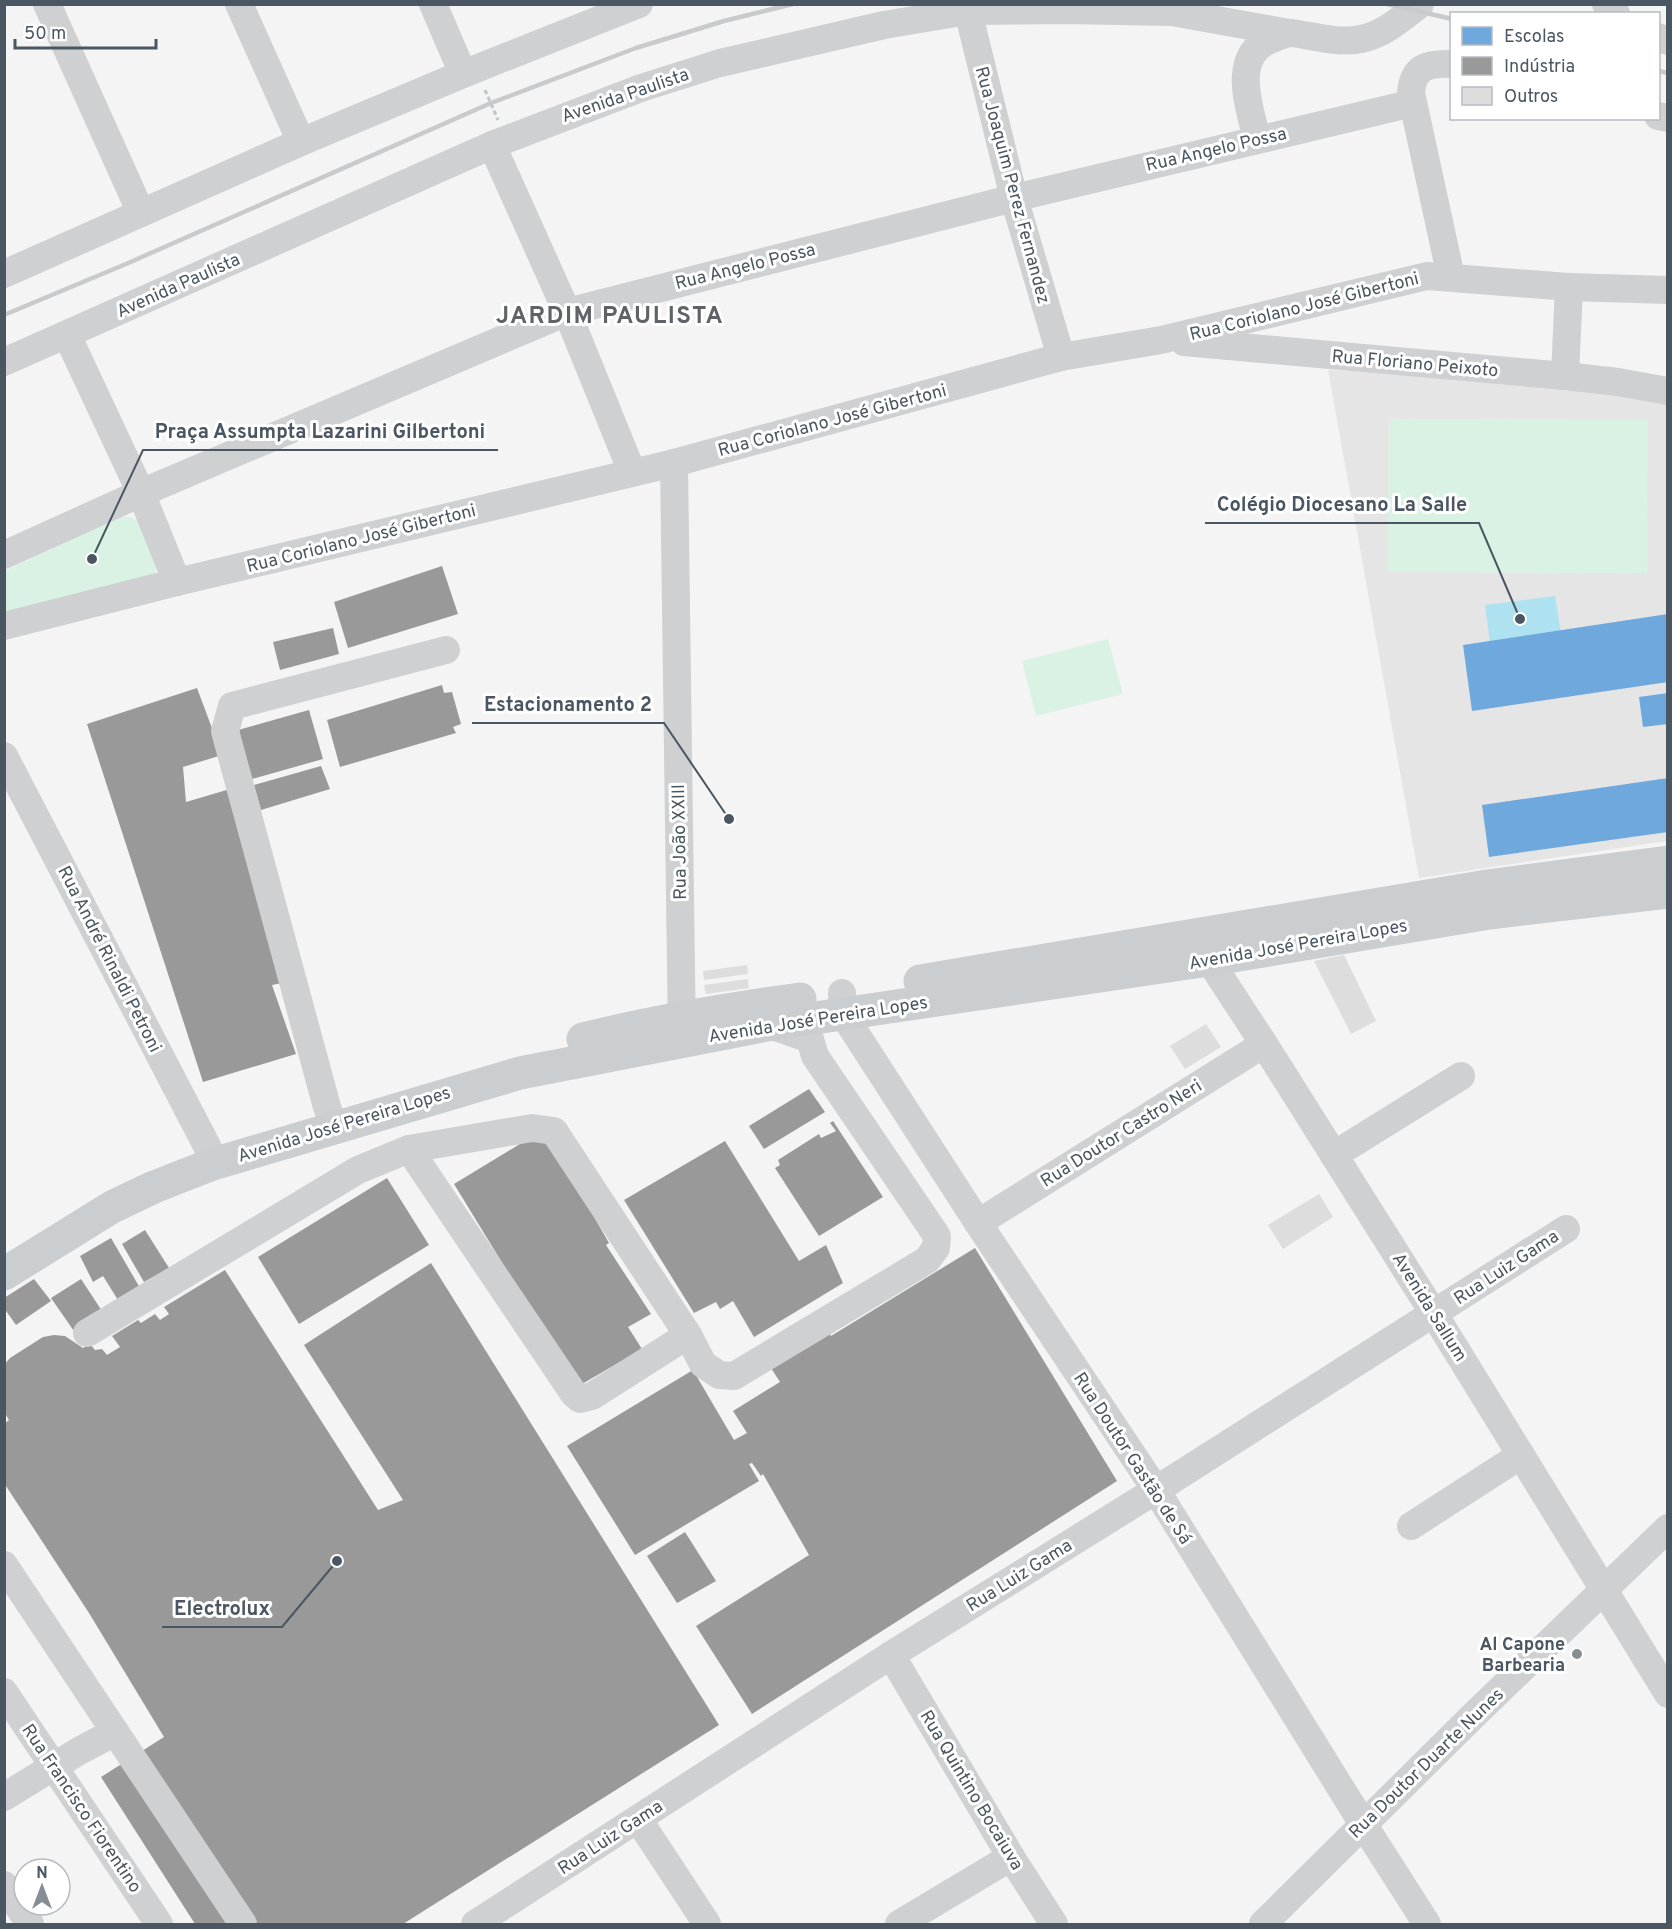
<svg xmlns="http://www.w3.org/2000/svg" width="1672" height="1929" viewBox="0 0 1672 1929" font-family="Overpass,sans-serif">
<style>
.education{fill:#e6e5e6}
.green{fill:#d9f2e3}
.water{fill:#aee2f0}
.schools{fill:#6fa8dc}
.industry{fill:#999}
.building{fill:#ddddde}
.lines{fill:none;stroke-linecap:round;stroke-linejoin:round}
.path{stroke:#bcc7c4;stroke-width:3;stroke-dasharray:4.5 3;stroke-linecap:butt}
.minor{stroke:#ced0d2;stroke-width:28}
.major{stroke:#caced1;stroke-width:33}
.rail{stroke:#c9cacc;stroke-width:4.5}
.poi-dot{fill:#868d94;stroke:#fff;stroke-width:2}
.labels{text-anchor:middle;stroke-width:6;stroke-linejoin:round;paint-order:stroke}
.street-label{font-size:18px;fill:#4a5661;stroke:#fff}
.poi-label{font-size:18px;font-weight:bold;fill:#4a5661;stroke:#fff;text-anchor:end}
.district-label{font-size:24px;font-weight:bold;letter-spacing:1.5px;fill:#5f6368;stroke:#fff}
.leader{fill:none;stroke:#4a5661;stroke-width:2}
.callout-dot{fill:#4a5661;stroke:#fff;stroke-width:2}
.callout-label{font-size:20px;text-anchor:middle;font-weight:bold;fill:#4a5661;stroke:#fff;stroke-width:6;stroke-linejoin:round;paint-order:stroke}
</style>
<rect width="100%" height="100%" fill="#f4f4f4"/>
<path class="education" d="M1328,370L1618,382L1667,396V841L1419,878Z"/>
<g class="green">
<path d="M1389,419L1648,420L1647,573L1388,572Z"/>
<path d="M121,517H131L140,523L157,568L154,576L5,615V571Z"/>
<path d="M1108,639L1123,694L1036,716L1022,661Z"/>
</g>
<path class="water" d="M1555,596L1561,633L1490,643L1485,605Z"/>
<g class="schools">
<path d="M1668,614V682L1472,711L1463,645Z"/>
<path d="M1668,693V724L1643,727L1639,697Z"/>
<path d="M1668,778V832L1489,857L1482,805Z"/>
</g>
<g class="industry">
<path d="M442,566L458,614L348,648L334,602Z"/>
<path d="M333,628L339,654L280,670L273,642Z"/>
<path d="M442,685L444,693L452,692L461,724L453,727L456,733L340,767L327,720Z"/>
<path d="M197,688L222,755L183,767L186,802L230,789L302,979L272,985L296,1054L203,1082L87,724Z"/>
<path d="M309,710L323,759L252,779L238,730Z"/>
<path d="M321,766L330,789L261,810L254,785Z"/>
<path d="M809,1089L825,1112L764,1149L749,1126Z"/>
<path d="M833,1121L883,1197L819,1236L775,1168L780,1165L778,1160L819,1134L821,1138L836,1131L830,1123Z"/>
<path d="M538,1133L550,1140L609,1243L606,1245L651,1314L628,1327L642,1349L582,1384L523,1297L454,1184Z"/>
<path d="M725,1141L799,1261L826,1245L843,1283L754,1337L733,1301L720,1309L716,1302L694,1313L624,1200Z"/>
<path d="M387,1178L429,1245L299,1324L258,1257Z"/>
<path d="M145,1230L169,1268L144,1282L122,1244Z"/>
<path d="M111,1238L140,1288L118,1300L103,1276L93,1282L80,1256Z"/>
<path d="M975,1248L1117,1481L752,1714L696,1626L809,1555L763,1474L761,1476L752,1463L749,1464L759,1481L635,1555L567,1446L693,1370L734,1440L747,1433L733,1411L780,1382L767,1362L825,1324L831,1336Z"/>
<path d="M431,1263L719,1725L403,1924H195L101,1777L164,1737L89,1613L4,1483V1424L9,1420L4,1412V1365L10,1358L43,1337L54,1335L65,1336L83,1348L90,1344L95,1350L102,1349L107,1355L120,1347L112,1336L138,1320L141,1323L155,1314L160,1320L169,1314L164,1307L225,1270L378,1510L403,1500L304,1345Z"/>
<path d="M34,1279L51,1301L16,1325L4,1308V1298Z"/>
<path d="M81,1279L104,1314L76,1334L51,1298Z"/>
<path d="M685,1532L716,1581L677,1603L647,1556Z"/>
</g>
<g class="building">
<path d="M1344,955L1376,1021L1351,1034L1314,961Z"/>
<path d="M747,965L748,974L704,980L703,971Z"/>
<path d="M748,979L749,988L706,994L704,985Z"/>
<path d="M1206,1024L1221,1047L1185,1069L1170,1046Z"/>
<path d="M1319,1194L1333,1217L1283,1249L1268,1225Z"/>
</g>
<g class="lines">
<path class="path" d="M485,90L498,120"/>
<g class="minor">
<path d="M47,4L141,213"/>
<path d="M239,4L301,142"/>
<path d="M433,4L463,74"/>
<path d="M1606,4L1616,14"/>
<path d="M968,11L1014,198L1061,357"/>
<path d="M1658,37L1668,41"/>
<path d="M1658,116L1668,118"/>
<path d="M1257,139C1250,109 1230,56 1270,40C1277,37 1285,33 1292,33C1314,36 1338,44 1361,39C1384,34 1401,19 1420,4"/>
<path d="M492,145L567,312L632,472"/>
<path d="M4,274L301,142L463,74L639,4"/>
<path d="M1451,277L1411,93C1413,67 1427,63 1452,64"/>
<path d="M67,335L141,493L177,582"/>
<path d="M1184,342L1565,376L1618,382L1668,391"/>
<path d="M4,362L492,145L641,88L720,63L884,25L968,11L1065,10L1172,12L1289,33"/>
<path d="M1565,376L1569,287"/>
<path d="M674,463L682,1040"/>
<path d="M4,555L141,493L567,312L1014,198L1413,103"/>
<path d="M4,626L177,582L674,463L1061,357L1161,340L1427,276L1569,287L1668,290"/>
<path d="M4,756L207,1146L213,1164"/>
<path d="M1192,950L1209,960L1264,1044L1434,1314L1668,1694"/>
<path d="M842,993L843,1014L978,1223L1156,1490L1363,1824L1427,1924"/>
<path d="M334,1126L327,1107L225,731L232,706L446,650"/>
<path d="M409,1149L574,1394L580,1399L592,1396L688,1335"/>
<path d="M1334,1155L1461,1076"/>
<path d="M978,1223L1264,1044"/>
<path d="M87,1333L358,1170L409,1149L532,1128L554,1131L688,1335L703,1364L719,1375L734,1376L927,1260L936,1248L937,1236L815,1056L810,1039L767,1024"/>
<path d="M1411,1526L1521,1455"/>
<path d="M4,1565L243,1924"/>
<path d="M891,1655L1011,1857L1054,1924"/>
<path d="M4,1692L159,1924"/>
<path d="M4,1797L79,1751L115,1732"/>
<path d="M638,1819L707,1924"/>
<path d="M4,1885L30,1924"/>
<path d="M475,1924L891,1655L1156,1490L1566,1229"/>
<path d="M899,1924L1011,1857"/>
<path d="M1263,1924L1475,1714L1668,1528"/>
</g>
<g class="major">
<path d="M920,981L1487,886L1668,862"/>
<path d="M583,1039C655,1021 727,1009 800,999"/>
<path d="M4,1274L112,1207L154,1187L213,1164L520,1073L767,1025L1209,960L1489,913L1668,892"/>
</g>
<g class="rail">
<path d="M1387,4L1452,19"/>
<path d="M1658,71L1668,73"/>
<path d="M4,315L126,264L491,103L636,48L724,21L793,4"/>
</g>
</g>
<circle class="poi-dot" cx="1577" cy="1654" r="6"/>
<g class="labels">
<g class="street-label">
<text transform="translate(625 95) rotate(-19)" y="6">Avenida Paulista</text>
<text transform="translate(1216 149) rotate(-13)" y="6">Rua Angelo Possa</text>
<text transform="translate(1013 185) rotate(75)" y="6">Rua Joaquim Perez Fernandez</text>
<text transform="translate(745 266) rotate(-14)" y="6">Rua Angelo Possa</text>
<text transform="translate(178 285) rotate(-24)" y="6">Avenida Paulista</text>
<text transform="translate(1304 306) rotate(-14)" y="6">Rua Coriolano José Gibertoni</text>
<text transform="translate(1415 363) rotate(5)" y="6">Rua Floriano Peixoto</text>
<text transform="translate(832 420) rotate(-15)" y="6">Rua Coriolano José Gibertoni</text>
<text transform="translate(361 538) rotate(-14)" y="6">Rua Coriolano José Gibertoni</text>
<text transform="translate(679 842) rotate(-91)" y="6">Rua João XXIII</text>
<text transform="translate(1298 944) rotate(-10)" y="6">Avenida José Pereira Lopes</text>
<text transform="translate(110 959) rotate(63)" y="6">Rua André Rinaldi Petroni</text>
<text transform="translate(818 1019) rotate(-9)" y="6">Avenida José Pereira Lopes</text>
<text transform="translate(344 1124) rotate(-17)" y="6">Avenida José Pereira Lopes</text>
<text transform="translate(1121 1133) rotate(-32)" y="6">Rua Doutor Castro Neri</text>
<text transform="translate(1506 1267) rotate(-33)" y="6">Rua Luiz Gama</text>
<text transform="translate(1430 1307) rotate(58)" y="6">Avenida Sallum</text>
<text transform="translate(1133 1458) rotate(57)" y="6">Rua Doutor Gastão de Sá</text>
<text transform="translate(1019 1575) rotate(-32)" y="6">Rua Luiz Gama</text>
<text transform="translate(1426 1763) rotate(-44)" y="6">Rua Doutor Duarte Nunes</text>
<text transform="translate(972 1790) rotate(59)" y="6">Rua Quintino Bocaiuva</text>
<text transform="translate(82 1808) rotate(56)" y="6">Rua Francisco Fiorentino</text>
<text transform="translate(610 1837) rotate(-33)" y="6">Rua Luiz Gama</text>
</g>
<g class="poi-label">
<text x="1565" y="1650">Al Capone<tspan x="1565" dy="21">Barbearia</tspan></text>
</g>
<g class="district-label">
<text x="610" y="323">JARDIM PAULISTA</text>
</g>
</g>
<path class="leader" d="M92 559L143 450H498M1520 619L1479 523H1205M729 819L664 723H472M337 1561L282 1627H162"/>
<g class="callout-dot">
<circle cx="92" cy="559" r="6"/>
<circle cx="1520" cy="619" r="6"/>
<circle cx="729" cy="819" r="6"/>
<circle cx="337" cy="1561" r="6"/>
</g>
<g class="callout-label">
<text x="320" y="438">Praça Assumpta Lazarini Gilbertoni</text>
<text x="1342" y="511">Colégio Diocesano La Salle</text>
<text x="568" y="711">Estacionamento 2</text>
<text x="222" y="1615">Electrolux</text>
</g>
<rect width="1672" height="1929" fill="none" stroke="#4a5661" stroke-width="12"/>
<rect x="1450" y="12" width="210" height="108" fill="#ffffff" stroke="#b7bbc0" stroke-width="1.5"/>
<rect x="1462" y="27" width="30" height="18" fill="#6fa8dc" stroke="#b7bbc0" stroke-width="1.5"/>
<text x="1504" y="42" font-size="18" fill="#4a5661">Escolas</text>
<rect x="1462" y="57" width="30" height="18" fill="#999999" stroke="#b7bbc0" stroke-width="1.5"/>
<text x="1504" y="72" font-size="18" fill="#4a5661">Indústria</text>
<rect x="1462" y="87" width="30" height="18" fill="#ddddde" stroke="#b7bbc0" stroke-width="1.5"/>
<text x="1504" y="102" font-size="18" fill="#4a5661">Outros</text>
<g transform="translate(42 1887)"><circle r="28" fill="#ffffff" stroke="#b7bbc0" stroke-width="1.5"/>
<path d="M0-4.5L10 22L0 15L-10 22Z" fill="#868d94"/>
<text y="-9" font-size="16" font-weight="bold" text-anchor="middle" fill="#4a5661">N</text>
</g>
<path d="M15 39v9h141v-9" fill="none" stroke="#4a5661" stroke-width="3"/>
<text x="24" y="39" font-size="18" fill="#4a5661" stroke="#ffffff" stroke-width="4.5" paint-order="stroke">50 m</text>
</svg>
